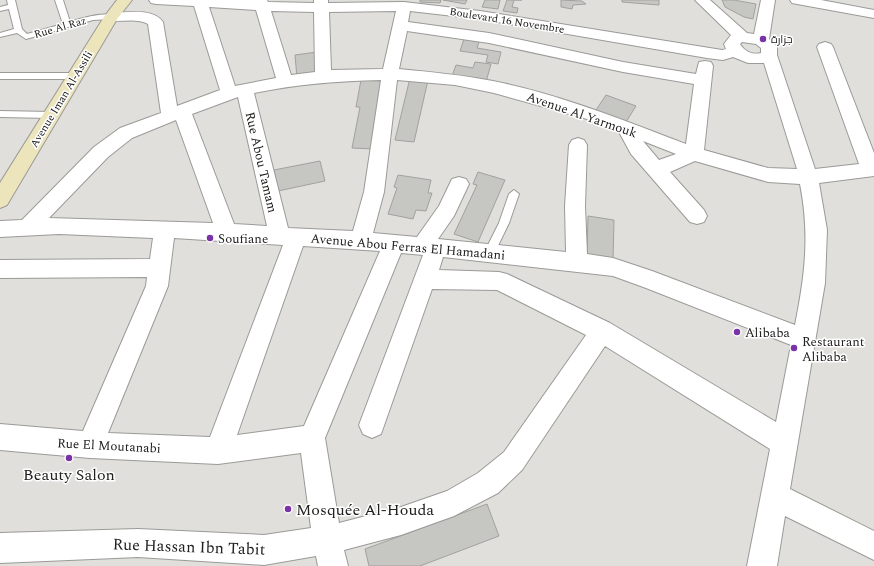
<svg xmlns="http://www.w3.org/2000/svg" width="874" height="566" viewBox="0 0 874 566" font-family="Spectral,Cairo,serif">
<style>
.building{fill:#c6c6c3;stroke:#a2a19f}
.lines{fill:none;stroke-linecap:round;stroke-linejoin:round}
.lane-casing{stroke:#9a9a97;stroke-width:2}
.street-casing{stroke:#9a9a97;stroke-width:2}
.secondary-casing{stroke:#9a9a97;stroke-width:2}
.lane{fill:#fff;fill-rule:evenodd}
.street{fill:#fff;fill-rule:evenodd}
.secondary{fill:#ece5bc;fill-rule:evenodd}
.poi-dot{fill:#7933a6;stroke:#fff;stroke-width:1.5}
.labels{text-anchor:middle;stroke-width:3;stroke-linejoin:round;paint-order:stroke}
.far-street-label{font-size:11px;fill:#20201f;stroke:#fff}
.far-poi-label{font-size:11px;fill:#20201f;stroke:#fff;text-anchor:start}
.street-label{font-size:13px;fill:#20201f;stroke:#fff}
.poi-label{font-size:13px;fill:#20201f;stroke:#fff;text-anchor:start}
.near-poi-label{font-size:16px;fill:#20201f;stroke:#fff}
.near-street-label{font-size:16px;fill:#20201f;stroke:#fff}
</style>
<rect width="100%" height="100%" fill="#e0dfdc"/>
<g class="building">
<path d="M420,0H441L440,3L420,2Z"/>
<path d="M443,0H467L465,4Z"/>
<path d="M485,0H500L498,9L482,7Z"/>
<path d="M507,0H522H514L512,7L518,8L517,13L503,11Z"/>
<path d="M561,0L582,1L586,4L573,5L572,9L561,7Z"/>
<path d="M622,0H659V5L622,2Z"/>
<path d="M722,0H734L756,4L753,19L744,17L725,7Z"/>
<path d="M464,39L479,42L477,48L501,52L498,64L486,62L488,55L460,51Z"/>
<path d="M317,52L320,75L297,78L295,55Z"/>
<path d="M475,62L491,64L486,82L452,76L456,65L473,68Z"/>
<path d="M410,78L428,80L414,142L395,140Z"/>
<path d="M361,80L383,81L373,149L352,148L360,107H356Z"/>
<path d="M606,95L636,106L626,122L596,110Z"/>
<path d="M320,161L325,181L278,191L274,170Z"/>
<path d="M478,172L505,180L478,242L454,234L477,185L473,184Z"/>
<path d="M398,175L431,180L428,193H432L426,211L416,210L413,219L388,214L397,188L394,187Z"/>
<path d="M588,216L614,220L613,260L587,256Z"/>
<path d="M487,504L499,536L420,566H369L365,549Z"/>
</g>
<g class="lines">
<defs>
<g id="lane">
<path d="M7,0H15L22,29L27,34L63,24L55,0H63L70,22C80,19 106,10 115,17L111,19L93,20L26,39L17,33L0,37V33L14,29L9,9L0,11V7L8,5Z"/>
<path d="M0,73H75L79,76L75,79H0Z"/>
<path d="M0,111L51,112L55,115L51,118L0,117Z"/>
<path d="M514,190L519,194L509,223L493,256H485L484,253L499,223L509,194Z"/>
</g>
<g id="street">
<path d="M149,0H267L268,2L314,3V0H328V3L404,2L480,11L722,50L726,49L724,44L731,35L695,0H710L747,33L754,34L761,0H775L769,39L777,47V55L815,169L859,164L817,47L819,44L825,42L831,44L833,47L874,153V176L819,183L827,230L825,283L790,489L874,531V560L785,516L777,566H747L770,449L605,346L522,470L498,493L454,516L401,535L344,550L348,566H318L316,556L264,565L138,557L0,563V533L138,529L264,535L311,528L301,453L218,464L90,458L0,450V424L83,431L146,286L147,277L0,278V260L150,259L153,238L59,234L0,237V221L22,220L94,147L120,128L161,113L148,24C136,17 119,23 106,20L104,17L106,14L111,13C126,13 152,7 163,22L177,106L220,90L194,6L156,4L151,3ZM209,7L256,10L276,78L235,86ZM271,11L314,12L315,72L291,75ZM396,11L383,69L331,70L329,12ZM410,11L480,19L707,58L723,60L733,57L748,63H764L797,169L768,168L704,150L713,66L711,62L705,61L699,62L696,74L623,62L489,33L408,22ZM407,31L489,43L623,72L694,84L686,144C623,120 559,94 493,81C462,75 431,72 399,69ZM742,42L756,44L761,48V53C753,55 745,52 740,44ZM381,80L364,192L353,231L288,228L254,93C298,84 337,81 381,80ZM397,80L455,85L494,93L584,118L619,132L631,154L690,222L697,224L704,222L707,216L704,210L670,172L695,161L768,182L800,184C810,235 805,275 795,325L652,271L613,258L587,254L585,206L587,145L584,140L578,138L572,140L569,145L565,206L566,252L438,239L454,216L469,184L466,179L459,177L452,179L439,206L417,237L373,233L384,192ZM238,97L267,226L234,224L192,114ZM176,120L213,223L49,218L108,157L132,138ZM643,141L676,154L659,160ZM174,238L283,245L210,437L108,433L168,286ZM303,246L380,251L304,426L237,435ZM401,253L423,255L359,425L363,434L372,438L381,434L432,289L497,290L586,335L504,452L478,473L447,491L401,507L339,523L325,438ZM443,257L613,276L646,288L791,345L776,422L610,323L507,274L499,272L439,270Z"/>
<path d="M790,0H821L874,10V18L797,4L792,3Z"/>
</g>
<path id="secondary" d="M117,0H132L117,19L7,205L0,208V183L104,17Z"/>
</defs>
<use href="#lane" class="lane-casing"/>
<use href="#street" class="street-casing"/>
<use href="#secondary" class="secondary-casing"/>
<use href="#lane" class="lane"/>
<use href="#street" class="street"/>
<use href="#secondary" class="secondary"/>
</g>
<g class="poi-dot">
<circle cx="763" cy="39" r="4"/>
<circle cx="210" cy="238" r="4"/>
<circle cx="737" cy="332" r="4"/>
<circle cx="794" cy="348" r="4"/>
<circle cx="69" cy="458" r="4"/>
<circle cx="288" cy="509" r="4"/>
</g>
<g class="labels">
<g class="far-street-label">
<text transform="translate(507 20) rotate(9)" y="4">Boulevard 16 Novembre</text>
<text transform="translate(60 27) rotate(-16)" y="4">Rue Al Raz</text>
<text transform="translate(61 99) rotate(-59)" y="4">Avenue Iman Al-Assili</text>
</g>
<g class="far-poi-label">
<text x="771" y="43">جزارة</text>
</g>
<g class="street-label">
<text transform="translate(582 114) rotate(19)" y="5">Avenue Al Yarmouk</text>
<text transform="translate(262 162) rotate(77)" y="5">Rue Abou Tamam</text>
<text transform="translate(408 246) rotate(5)" y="5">Avenue Abou Ferras El Hamadani</text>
<text transform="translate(109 445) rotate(3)" y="5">Rue El Moutanabi</text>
</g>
<g class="poi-label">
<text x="218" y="243">Soufiane</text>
<text x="745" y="337">Alibaba</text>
<text x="802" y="346">Restaurant<tspan x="802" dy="15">Alibaba</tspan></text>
</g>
<g class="near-poi-label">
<text x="69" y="480">Beauty Salon</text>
<text x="296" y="515" text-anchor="start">Mosquée Al-Houda</text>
</g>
<g class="near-street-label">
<text transform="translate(189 546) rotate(2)" y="6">Rue Hassan Ibn Tabit</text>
</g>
</g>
</svg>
